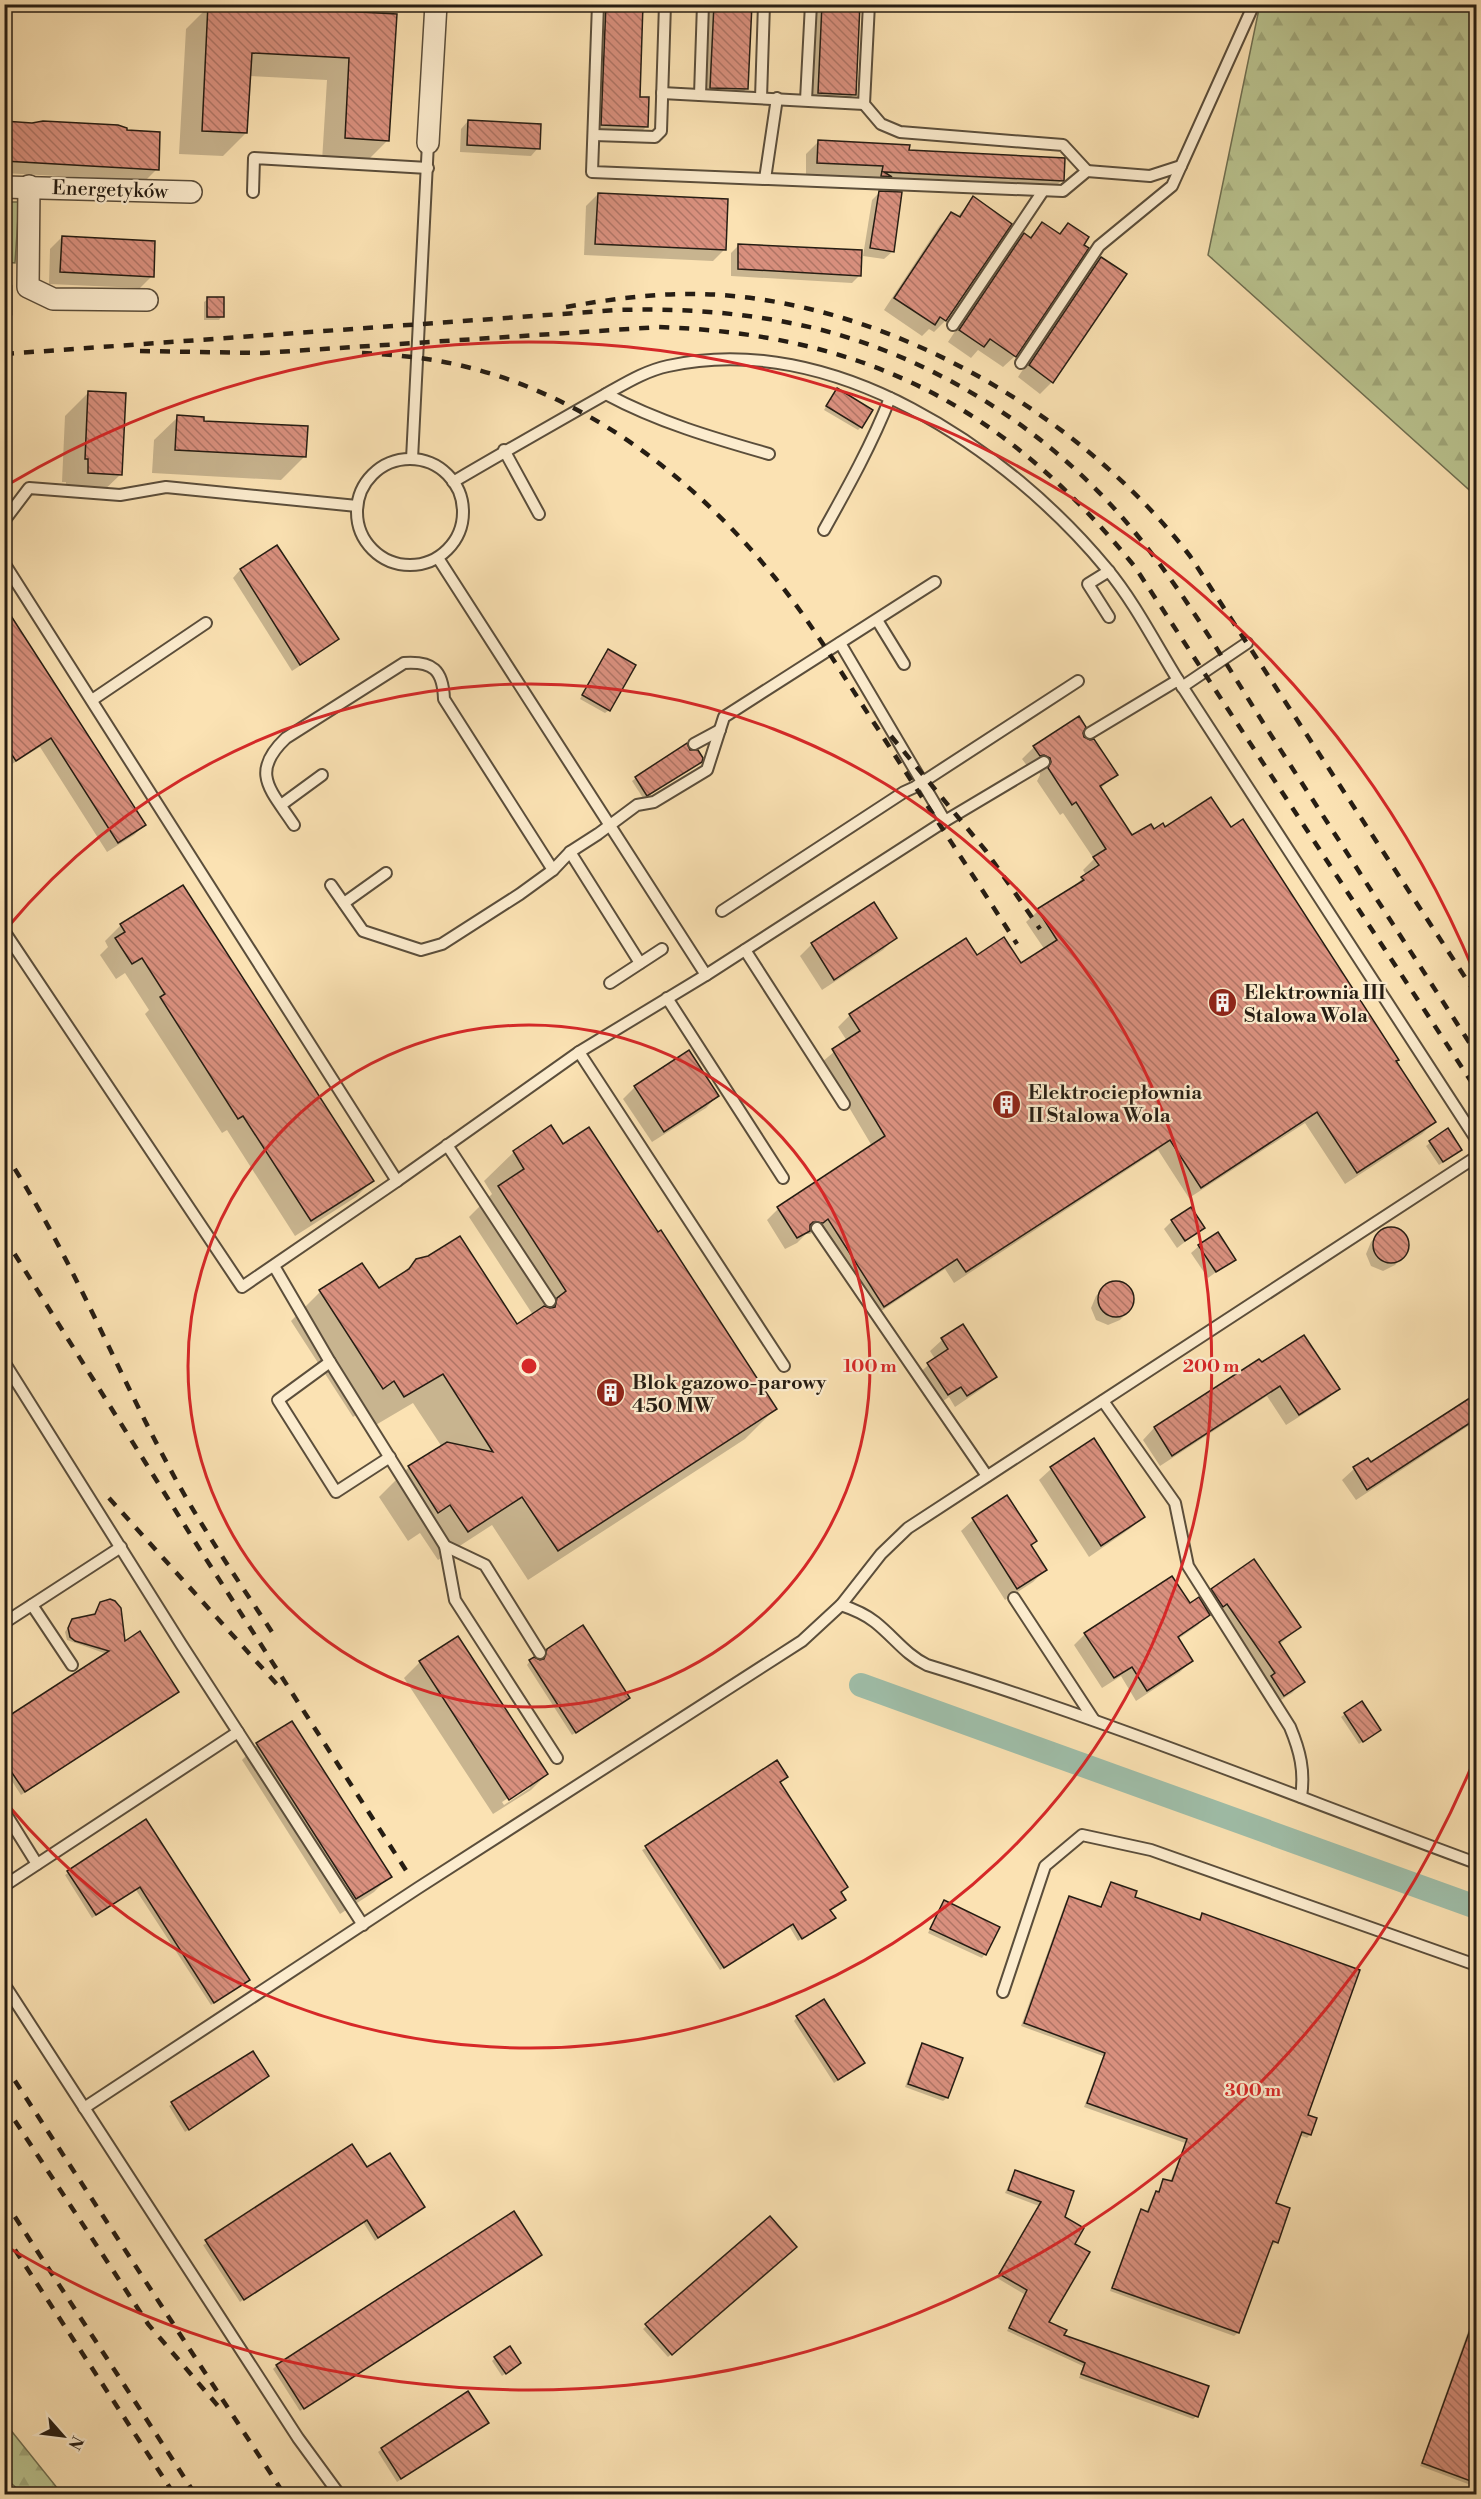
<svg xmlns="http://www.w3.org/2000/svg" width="1481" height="2499" viewBox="0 0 1481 2499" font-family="'Libre Bodoni',serif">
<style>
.forest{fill:url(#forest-firs);stroke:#707052;stroke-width:1.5}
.pitch{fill:#bac490;stroke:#707052;stroke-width:1.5}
.shadow{fill:#0003;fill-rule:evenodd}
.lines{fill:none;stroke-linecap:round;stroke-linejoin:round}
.stream{stroke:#6f7e6d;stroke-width:7}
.canal{stroke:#9fbea9;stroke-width:24}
.building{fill:url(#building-back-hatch);stroke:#261d13;stroke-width:1.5}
.service-casing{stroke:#5b4e3b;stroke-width:14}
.minor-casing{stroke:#5b4e3b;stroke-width:24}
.service{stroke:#fcecce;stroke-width:10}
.minor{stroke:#fcecce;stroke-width:21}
.rail{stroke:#261d13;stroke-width:4.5;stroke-dasharray:10 10;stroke-linecap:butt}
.ring{fill:none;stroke:#d62828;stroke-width:3}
.labels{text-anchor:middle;stroke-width:4.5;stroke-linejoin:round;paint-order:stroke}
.street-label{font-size:20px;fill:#261d13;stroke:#fcecce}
.poi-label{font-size:20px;font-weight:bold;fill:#261d13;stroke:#fcecce;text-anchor:start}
.centre{fill:#d62828;stroke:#fcecce;stroke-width:3}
.ring-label{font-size:18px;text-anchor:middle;font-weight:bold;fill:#d62828;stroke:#fcecce;stroke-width:4.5;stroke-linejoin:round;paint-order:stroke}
</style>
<defs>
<pattern id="forest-firs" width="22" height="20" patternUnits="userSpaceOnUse" patternTransform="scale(1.5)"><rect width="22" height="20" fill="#bac490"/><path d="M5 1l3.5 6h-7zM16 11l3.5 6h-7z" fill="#a0a87b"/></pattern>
<pattern id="building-back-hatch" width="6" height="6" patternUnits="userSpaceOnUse" patternTransform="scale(1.5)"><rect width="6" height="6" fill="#d9907e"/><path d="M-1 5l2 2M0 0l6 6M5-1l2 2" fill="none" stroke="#b07566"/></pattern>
</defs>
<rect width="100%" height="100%" fill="#fbe2b3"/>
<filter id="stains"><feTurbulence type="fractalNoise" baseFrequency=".00333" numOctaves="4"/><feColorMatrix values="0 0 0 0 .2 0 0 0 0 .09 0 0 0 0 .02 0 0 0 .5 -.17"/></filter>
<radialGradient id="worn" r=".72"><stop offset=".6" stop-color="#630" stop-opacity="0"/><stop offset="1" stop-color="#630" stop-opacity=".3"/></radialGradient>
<g class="forest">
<path d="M1260,4L1476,5V496L1208,255Z"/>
<path d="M5,2423L62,2494H23L12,2484H5Z"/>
</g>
<path class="pitch" d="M5,202H19L15,263L5,262Z"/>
<g class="shadow">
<path d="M596,4H652L642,15L638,98L646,127L634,139L590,137Z"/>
<path d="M703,4H750L746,89L734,101L698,99Z"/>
<path d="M811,4H859L854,94L842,106L806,104Z"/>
<path d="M209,6L395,16L388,140L365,163L322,161L327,80L249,76L246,133L223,156L179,154L186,29Z"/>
<path d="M468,121L538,148L531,156L460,152L461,129Z"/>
<path d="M4,123L126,131L157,169L145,181L4,173Z"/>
<path d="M818,142L908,152L1062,180L1050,192L870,187L872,178L806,175V154Z"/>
<path d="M879,193H900L892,252L884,259L863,256L872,200Z"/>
<path d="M598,194L725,249L713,261L584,255L586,206Z"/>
<path d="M974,198L1010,224L945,321L934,332L929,329L922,336L884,310L940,225L952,214L957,217Z"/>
<path d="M1042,224L1058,235L1068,225L1015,356L1003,367L978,350L971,358L948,342L1012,246L1024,235L1029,238Z"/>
<path d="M62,237L152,276L140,288L49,284L50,249Z"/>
<path d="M739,245L859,276L852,283L731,276V253Z"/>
<path d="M1101,259L1125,275L1052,382L1040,394L1018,377L1089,270Z"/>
<path d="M4,285H13V315L4,323Z"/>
<path d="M208,299L222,316L219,320H204V302Z"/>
<path d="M89,392L121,474L97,497L65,495L66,482H62L65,416Z"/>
<path d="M834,393L861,427L858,430L824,410Z"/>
<path d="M178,417L203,423L305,456L281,480L152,473L154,440Z"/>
<path d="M277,547L337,639L330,646L292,671L233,578L240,570Z"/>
<path d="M4,608L144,825L134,835L107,852L40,747L4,769Z"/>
<path d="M605,654L609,710L605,713L580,699Z"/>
<path d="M1081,732L1083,738L1116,774L1100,789L1132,837L1395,1062L1434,1122L1422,1134L1345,1184L1305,1123L1189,1198L1158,1150L954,1283L945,1269L872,1317L816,1230L810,1234H806L797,1243L785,1249L767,1220L778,1209L872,1146L822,1062L847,1041L838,1027L850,1015L976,957L1021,965L1045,950L1026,922L1038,911L1071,889L1086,875L1083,870L1094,859L1063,813L1060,815L1037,781L1040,775L1039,769L1028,767L1022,759L1034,747Z"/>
<path d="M696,765L645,798H643L632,781L636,778Z"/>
<path d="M121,925L372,1181L356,1197L295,1236L227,1130L222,1133L145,1014L149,1010L125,973L116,979L100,955L108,947L105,941Z"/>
<path d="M895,938L883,950L822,990L800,956L812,944Z"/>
<path d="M635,1087L717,1096L706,1108L652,1142L623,1099Z"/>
<path d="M1447,1130L1457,1153L1439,1165L1426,1146Z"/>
<path d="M563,1146L775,1409L745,1439L528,1580L492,1525L438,1560L420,1533L408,1541L379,1497L409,1467L442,1447L413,1403L374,1426L364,1410L353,1417L291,1321L320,1292L379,1290L400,1276L416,1260L516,1326L533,1315L469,1217L492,1194L484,1181L514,1152Z"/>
<path d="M1172,1221L1203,1228L1177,1248L1164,1229Z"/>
<path d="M1391,1228L1403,1233L1408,1245L1403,1257L1395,1265L1383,1271L1371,1266L1366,1254L1371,1242L1379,1233Z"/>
<path d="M1199,1246L1234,1259L1208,1278L1191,1253Z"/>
<path d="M1116,1283L1128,1288L1133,1299L1128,1312L1120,1320L1108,1325L1096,1320L1091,1308L1096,1296L1104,1288Z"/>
<path d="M962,1326L995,1377L983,1388L955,1407L949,1397L936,1406L916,1376L935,1359L930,1351L942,1340Z"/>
<path d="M1259,1361L1262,1364L1338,1388L1326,1400L1286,1425L1267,1396L1160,1466L1143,1440L1154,1428Z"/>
<path d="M1476,1395V1421L1356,1500L1342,1480L1354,1469L1368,1460L1371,1464Z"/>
<path d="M1093,1441L1143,1517L1131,1528L1089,1557L1039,1480L1051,1469Z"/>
<path d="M1007,1497L1030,1546L1045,1570L1033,1582L1005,1600L961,1531L973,1520Z"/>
<path d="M1212,1590L1299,1627L1279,1645L1303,1682L1292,1693L1273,1705L1216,1614L1212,1617L1210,1613L1197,1626L1178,1639L1191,1661L1180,1672L1136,1701L1121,1676L1102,1688L1074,1645L1085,1634L1200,1602Z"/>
<path d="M98,1607L124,1643L174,1695L21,1795L4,1769V1721L107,1654L67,1640L65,1632L73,1620L93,1616Z"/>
<path d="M547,1651L625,1701L572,1735L527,1665L530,1661H542Z"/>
<path d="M420,1662L547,1774L531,1790L493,1814L404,1678ZM530,1784V1788L504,1805L502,1802Z"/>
<path d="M1345,1714L1379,1730L1359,1744L1341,1717Z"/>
<path d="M257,1745L390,1876L374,1892L340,1914L242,1760Z"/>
<path d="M779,1783L840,1892L841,1903L829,1911L830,1921L798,1941L789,1926L720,1970L642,1850Z"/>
<path d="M146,1822L245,1983L211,2005L136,1890L92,1918L65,1875Z"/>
<path d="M1111,1884L1133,1898L1198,1921L1202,1915L1306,2116L1310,2135L1307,2138L1299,2135L1274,2204L1276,2242L1273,2245L1270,2244L1238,2333L1234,2336L1110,2291L1138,2214L1141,2211L1146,2213L1153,2196L1157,2193L1164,2181L1170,2182L1185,2143L1084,2107L1103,2056L1021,2026L1066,1901L1070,1897L1100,1908Z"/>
<path d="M944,1902L985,1954L982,1958L928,1933Z"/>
<path d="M797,2017L859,2066L834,2083L794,2021Z"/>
<path d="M923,2045L947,2098L943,2101L905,2087L919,2048Z"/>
<path d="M241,2058L264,2079L185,2132L169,2106Z"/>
<path d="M367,2169L423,2207L375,2241L363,2222L240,2302L203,2245Z"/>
<path d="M1015,2171L1063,2218L1073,2244L1047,2322L1062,2336L1197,2416L1193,2419L1079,2378L1083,2366L1007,2331L1024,2294L997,2278L1039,2206L1005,2193Z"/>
<path d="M513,2213L537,2258L300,2411L273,2369L276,2366Z"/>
<path d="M770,2218L792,2250L668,2357L643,2329Z"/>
<path d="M1476,2309V2487L1420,2466Z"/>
<path d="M495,2358L516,2366L502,2376L492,2361Z"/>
<path d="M483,2426L397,2482L378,2452L382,2449Z"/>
</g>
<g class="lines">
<path class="stream" d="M4,2487L11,2494"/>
<path class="canal" d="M861,1685L1476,1907"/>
</g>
<g class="building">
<path d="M208,4L397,14L389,141L345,138L349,58L252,53L247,133L202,131Z"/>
<path d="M606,4H643L640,97H649L648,127L601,125Z"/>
<path d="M714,4H752L748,89L710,88Z"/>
<path d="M822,4H860L856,95L818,93Z"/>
<path d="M468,120L541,124L540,149L467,145Z"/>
<path d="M4,121L32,123L43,121L118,125L127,128V130L160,132L159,170L4,161Z"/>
<path d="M818,140L910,145L909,150L1065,158L1064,181L884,172L892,177L881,176L883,166L817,163Z"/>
<path d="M879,191L902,192L894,252L870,248Z"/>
<path d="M598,193L728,199L726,250L595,244Z"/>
<path d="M973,196L1012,224L946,321L940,317L935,325L894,298L951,212L960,217Z"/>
<path d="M1042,222L1060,234L1068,223L1089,237L1084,245L1089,248L1016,357L990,339L984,347L959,330L1024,233L1031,238Z"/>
<path d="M62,236L155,241L154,277L60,272Z"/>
<path d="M738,244L862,250L861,276L738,269Z"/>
<path d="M1101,257L1127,274L1053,383L1029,365Z"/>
<rect x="207" y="297" width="17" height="20"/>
<path d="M837,388L873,410L862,428L826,406Z"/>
<path d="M88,391L126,393L122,475L88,473V459H85Z"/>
<path d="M177,415L204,417V421L308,426L306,457L175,450Z"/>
<path d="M277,545L339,639L300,665L240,569Z"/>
<path d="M4,605L146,825L118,843L51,738L16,761L4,743Z"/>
<path d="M608,649L636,665L610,711L582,695Z"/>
<path d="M1079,716L1086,727L1083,733L1084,737L1090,740L1094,739L1118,775L1100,786L1132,835L1151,824L1154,829L1163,823L1165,827L1211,797L1231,827L1243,819L1399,1060L1396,1061L1436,1122L1357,1173L1317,1112L1201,1188L1170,1140L966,1272L957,1259L884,1307L828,1219L823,1223L813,1222L810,1225V1231L797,1238L777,1207L885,1136L832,1049L860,1031L849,1014L966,938L977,955L1004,937L1021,963L1057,940L1037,909L1084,880L1081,877L1099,865L1093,857L1106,849L1076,802L1072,805L1048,768L1051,762L1050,758L1044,755L1040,756L1033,746Z"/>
<path d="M687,743L690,750H698L703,758L702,762L647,796L635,777Z"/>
<path d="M183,885L374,1181L311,1221L243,1116L238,1119L160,997L165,994L142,958L132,964L115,938L125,932L120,924Z"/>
<path d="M874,902L897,938L834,980L811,943Z"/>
<path d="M689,1050L719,1096L664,1132L634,1086Z"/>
<path d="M551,1125L563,1144L589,1127L658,1232L661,1230L777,1409L558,1551L522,1497L468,1532L450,1505L438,1513L408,1466L447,1442L493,1452L443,1374L404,1397L394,1381L383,1389L319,1290L362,1263L379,1288L409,1269L416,1259L428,1256L460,1236L517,1324L544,1306L550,1308L555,1307L557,1298L566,1291L498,1186L524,1169L513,1151Z"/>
<path d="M1448,1128L1462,1150L1443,1162L1429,1141Z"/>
<path d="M1191,1207L1205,1228L1185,1241L1171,1220Z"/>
<circle cx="1391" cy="1245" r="18"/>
<path d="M1218,1232L1236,1260L1216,1272L1198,1245Z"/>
<circle cx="1116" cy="1299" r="18"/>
<path d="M963,1324L997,1377L967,1396L961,1387L948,1395L927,1363L948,1349L941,1338Z"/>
<path d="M1304,1335L1340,1389L1299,1415L1280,1386L1172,1456L1154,1427L1259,1359L1262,1362Z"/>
<path d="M1476,1394V1419L1367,1490L1353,1467L1368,1458L1371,1462Z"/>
<path d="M1094,1438L1145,1517L1101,1546L1050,1467Z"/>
<path d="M1007,1495L1037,1541L1031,1545L1047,1570L1017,1589L972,1518Z"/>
<path d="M1254,1559L1301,1627L1279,1642L1305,1682L1284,1696L1271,1676L1275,1673L1227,1604L1223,1607L1211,1589Z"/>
<path d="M1172,1576L1190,1603L1199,1597L1210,1615L1178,1637L1193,1661L1147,1691L1132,1667L1114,1678L1084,1633Z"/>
<path d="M110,1599L115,1601L121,1608L125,1641L140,1631L179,1692L25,1792L4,1761V1719L109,1651L75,1641L70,1637L68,1628L72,1619L95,1614L100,1602Z"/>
<path d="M583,1625L630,1698L576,1733L529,1660L534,1657L540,1660L544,1659L547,1649Z"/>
<path d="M458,1636L548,1774L509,1800L419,1661Z"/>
<path d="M1362,1701L1381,1730L1363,1742L1344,1713Z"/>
<path d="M292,1721L392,1877L356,1899L256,1743Z"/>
<path d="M777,1760L788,1777L780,1782L848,1887L841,1892L846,1900L830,1910L836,1918L802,1939L793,1924L724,1968L645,1846Z"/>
<path d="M146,1819L250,1980L214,2003L140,1887L96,1915L67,1871Z"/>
<path d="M1111,1882L1137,1891L1135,1897L1200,1920L1202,1913L1360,1970L1308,2115L1317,2118L1311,2135L1302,2132L1276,2203L1290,2208L1278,2243L1273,2241L1239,2333L1112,2288L1141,2209L1148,2212L1156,2191L1159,2192L1163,2179L1172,2181L1187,2139L1087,2103L1105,2053L1024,2023L1069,1896L1101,1907Z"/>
<path d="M944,1900L1000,1927L986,1955L930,1929Z"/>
<path d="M824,1999L865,2063L838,2080L796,2016Z"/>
<path d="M922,2043L963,2058L948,2098L908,2084Z"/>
<path d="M253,2051L269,2076L189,2130L171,2102Z"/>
<path d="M352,2144L367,2167L390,2153L425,2207L378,2238L367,2220L244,2300L205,2240Z"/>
<path d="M1015,2170L1074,2191L1065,2217L1084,2228L1075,2244L1090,2252L1049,2322L1067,2330L1064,2335L1209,2386L1198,2417L1081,2374L1085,2363L1009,2328L1027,2290L999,2274L1041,2202L1008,2190Z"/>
<path d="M514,2211L542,2255L304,2409L276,2365Z"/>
<path d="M770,2216L797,2247L672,2355L645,2324Z"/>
<path d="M1474,2319H1476V2483L1422,2463Z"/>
<path d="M510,2346L521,2363L506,2374L494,2357Z"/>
<path d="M468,2391L489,2423L401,2479L381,2448Z"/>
</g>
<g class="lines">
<defs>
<g id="service">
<path d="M598,4L592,172L1063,191L1087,171L1150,176L1181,166L1254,4"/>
<path d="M869,4L864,104L881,124L900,132L1063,145L1087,171"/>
<path d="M662,93L864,104"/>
<path d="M700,95L703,4"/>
<path d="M761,98L764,4"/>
<path d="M806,100L811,4"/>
<path d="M594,135L655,137L661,131L665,4"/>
<path d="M765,179L777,98"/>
<path d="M253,192L254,158L428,168"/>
<path d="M953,325L1043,191"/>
<path d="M1021,363L1099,246L1172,186L1181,166"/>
<path d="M606,394C658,422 713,438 769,454"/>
<path d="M504,450L539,514"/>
<path d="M412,459L428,143"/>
<circle cx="410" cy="512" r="53"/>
<path d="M453,482C504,452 555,423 606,394C626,383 645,371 668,366C831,329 1008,449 1107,569C1135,603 1155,643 1178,680"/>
<path d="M4,521L29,488L120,495L166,487L357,506"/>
<path d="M824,530C848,487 872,444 890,398"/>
<path d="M4,563L397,1181L579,1052L706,975L438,558"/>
<path d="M1109,571L1088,584L1109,617"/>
<path d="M877,620L904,664"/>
<path d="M840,643L945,821"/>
<path d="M1182,687L1247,643"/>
<path d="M92,700L206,623"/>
<path d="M1090,733L1178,680L1476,1139"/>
<path d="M694,744L720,730"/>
<path d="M281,805L322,775"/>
<path d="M294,825C271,790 249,773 286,738L404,663C433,661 443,670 444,699L553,870"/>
<path d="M570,852L640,963"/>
<path d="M331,885L363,931L421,950L442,944L520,894L553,870L570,852L598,834L637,805L654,802L707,770L724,717L935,582"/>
<path d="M344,903L386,873"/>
<path d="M722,911L904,792L915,787L1078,681"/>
<path d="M4,931L242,1287L397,1181"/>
<path d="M745,950L844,1104"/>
<path d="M706,975L945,821L1044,762"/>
<path d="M610,983L662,949"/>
<path d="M667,998L783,1178"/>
<path d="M579,1052L784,1366"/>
<path d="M447,1145L550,1301"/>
<path d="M817,1228L987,1476"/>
<path d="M274,1266L330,1362L445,1546L485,1565L540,1653"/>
<path d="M4,1362L181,1644L363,1925"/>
<path d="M330,1362L278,1400L336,1492L390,1457"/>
<path d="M1103,1401L1175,1503L1188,1566L1290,1727C1300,1751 1305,1771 1301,1797"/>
<path d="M445,1546L455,1600L557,1758"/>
<path d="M1014,1598L1094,1720"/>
<path d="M32,1605L72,1665"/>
<path d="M841,1605C853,1609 865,1614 875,1622C894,1637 906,1655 927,1665C1113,1722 1294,1796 1476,1863"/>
<path d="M4,1623L121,1547"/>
<path d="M4,1811L37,1864"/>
<path d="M4,1886L238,1732"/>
<path d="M4,1984L298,2438L339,2494"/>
<path d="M1003,1992L1045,1866L1082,1835L1151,1850L1476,1965"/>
<path d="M84,2108L418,1888L802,1641L841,1605L881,1554L908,1528L1476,1157"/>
</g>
<g id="minor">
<path d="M428,143L436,4"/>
<path d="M29,186L28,287L53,299L147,300"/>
<path d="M4,187L191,192"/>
</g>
</defs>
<use href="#service" class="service-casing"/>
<use href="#minor" class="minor-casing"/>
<use href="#service" class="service"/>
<use href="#minor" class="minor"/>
<g class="rail">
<path d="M566,307C611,299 656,293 701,294C884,299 1080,413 1190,556L1476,994"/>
<path d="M140,351L262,353L659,327C865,334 1006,407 1135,567L1476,1089"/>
<path d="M362,353C397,355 432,358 467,367C591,398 697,481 776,579C814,626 845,679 878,729C924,801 971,872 1017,944"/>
<path d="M4,354L617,310C686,308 754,313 822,330C944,362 1058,437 1137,535C1187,596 1227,666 1269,732C1338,839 1407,946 1476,1053"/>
<path d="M891,736L986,851L1040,929"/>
<path d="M4,1152C69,1251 112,1361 168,1465C199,1524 237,1579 274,1635"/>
<path d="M4,1237L197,1545L409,1875"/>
<path d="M109,1498L283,1691"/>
<path d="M4,2064L284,2494"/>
<path d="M4,2104L148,2324L224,2413"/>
<path d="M4,2200L195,2494"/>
<path d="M4,2233L174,2494"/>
</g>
</g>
<g class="ring">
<circle cx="529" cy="1366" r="341"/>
<path d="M7 928A682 682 0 1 1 7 1804"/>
<path d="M1475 1758A1024 1024 0 0 1 9 2248M9 484A1024 1024 0 0 1 1475 974"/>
</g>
<defs>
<symbol id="building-disc" viewBox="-11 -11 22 22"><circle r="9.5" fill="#8f2418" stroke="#fcecce"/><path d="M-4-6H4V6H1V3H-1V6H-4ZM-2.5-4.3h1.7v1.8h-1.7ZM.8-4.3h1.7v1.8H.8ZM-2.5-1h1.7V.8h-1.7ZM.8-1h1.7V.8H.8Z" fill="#fff"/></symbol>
</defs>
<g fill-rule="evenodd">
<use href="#building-disc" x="1206" y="986" width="33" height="33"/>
<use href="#building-disc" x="990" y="1088" width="33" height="33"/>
<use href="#building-disc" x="594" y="1376" width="33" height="33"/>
</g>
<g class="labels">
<g class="street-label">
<text transform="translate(110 189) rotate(2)" y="7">Energetyków</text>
</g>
<g class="poi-label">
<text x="1244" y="999">Elektrownia III<tspan x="1244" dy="23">Stalowa Wola</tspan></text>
<text x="1028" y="1099">Elektrociepłownia<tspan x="1028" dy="23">II Stalowa Wola</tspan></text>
<text x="632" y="1389">Blok gazowo-parowy<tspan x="632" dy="23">450 MW</tspan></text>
</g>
</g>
<circle cx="529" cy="1366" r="9" class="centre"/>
<g class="ring-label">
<text x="870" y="1372">100 m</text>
<text x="1211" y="1372">200 m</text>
<text x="1253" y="2096">300 m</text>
</g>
<rect width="1481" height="2499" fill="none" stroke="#fbe2b3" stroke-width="24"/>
<rect x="6" y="6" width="1469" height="2487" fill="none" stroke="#261d13" stroke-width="3"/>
<rect x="12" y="12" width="1457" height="2475" fill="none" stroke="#261d13" stroke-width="1.5"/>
<g transform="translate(63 2436) rotate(118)" stroke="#fcecce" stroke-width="4.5" paint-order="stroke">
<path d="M0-4.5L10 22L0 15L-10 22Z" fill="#261d13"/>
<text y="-9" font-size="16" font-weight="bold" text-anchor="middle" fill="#261d13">N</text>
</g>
<rect width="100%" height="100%" filter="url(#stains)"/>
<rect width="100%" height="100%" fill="url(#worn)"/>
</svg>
